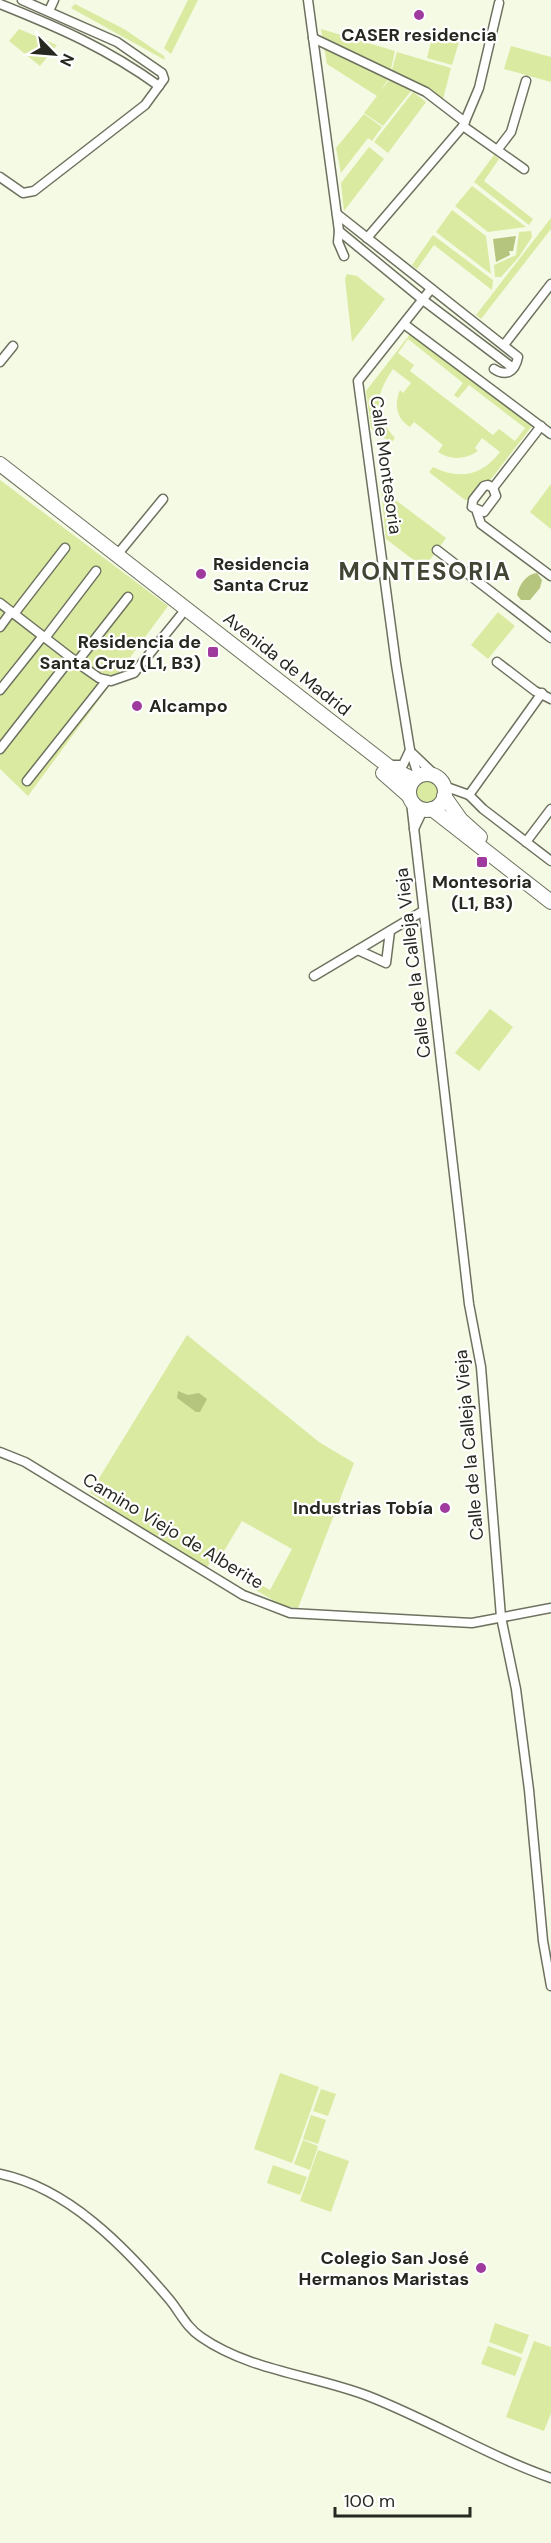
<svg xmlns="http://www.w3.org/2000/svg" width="551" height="2543" viewBox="0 0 551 2543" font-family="'DM Sans',sans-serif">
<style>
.green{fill:#daeaa1;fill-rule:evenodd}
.water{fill:#b6c57d}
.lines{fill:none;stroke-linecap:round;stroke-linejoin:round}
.street-casing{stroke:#6d725f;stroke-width:11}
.primary-casing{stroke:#6d725f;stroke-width:16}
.street{stroke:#fff;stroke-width:8}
.primary{stroke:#fff;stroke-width:14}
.poi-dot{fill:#9f3a9f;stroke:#fff;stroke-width:2}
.labels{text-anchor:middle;stroke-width:4.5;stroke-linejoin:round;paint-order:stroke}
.poi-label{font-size:18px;font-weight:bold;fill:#272921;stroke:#fff;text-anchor:end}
.street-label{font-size:18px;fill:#272921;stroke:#fff}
.district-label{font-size:24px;font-weight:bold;letter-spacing:1.5px;fill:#414533;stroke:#fff}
</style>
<rect width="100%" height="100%" fill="#f5fae4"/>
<g class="green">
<path d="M188,0H198L171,54L164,48Z"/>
<path d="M75,4L124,29L164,56L165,60L71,8Z"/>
<path d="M19,29L57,45L40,66L9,41Z"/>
<path d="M321,29L395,51L389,78L381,90L391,78L411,91L383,126L364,113L377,96L327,64Z"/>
<path d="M433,34L459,42L452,65L427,58Z"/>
<path d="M511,46L551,57V82L504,69Z"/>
<path d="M397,52L451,68L443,99L391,73Z"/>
<path d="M413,92L426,102L388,153L374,142Z"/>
<path d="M364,114L382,127L372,141L368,138L341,173L336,148Z"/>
<path d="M369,147L384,159L344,211L341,183Z"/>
<path d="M494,155L499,159L484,181L533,219L529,225L474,182Z"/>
<path d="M472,186L526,227L488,232L455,206Z"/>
<path d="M452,210L486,236L491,274L436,232Z"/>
<path d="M551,218V229L481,319L476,315Z"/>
<path d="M531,231L532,237L519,257L501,277H495L494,265L516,255L519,232Z"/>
<path d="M433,235L493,280L492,290L434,245L417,269L412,265Z"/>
<path d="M347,274L357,276L385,299L352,342L345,279Z"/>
<path d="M411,333L530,421L532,426L491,479L476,490L469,499L465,500L429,472L433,467C459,480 482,476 500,452L482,438L475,448L478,451C465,460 450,460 438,452L443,445L414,422L410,427C396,418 394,405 400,390L403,393L411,383L393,369C375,395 373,413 395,438L391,443L371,428L366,391ZM408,339L463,383L454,395L458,398L469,385L525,428L515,441L499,429L493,435L410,371L414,365L398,353Z"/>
<path d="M0,480L168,606L28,796L0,769Z"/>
<path d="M551,484V529L530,512Z"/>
<path d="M381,489L446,538L424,568L386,539Z"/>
<path d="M498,612L515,626L488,659L471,645Z"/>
<circle cx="427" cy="792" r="12"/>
<path d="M490,1009L513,1027L479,1071L455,1053Z"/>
<path d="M187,1335L319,1442L354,1463L298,1608L283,1606L247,1585L251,1579L270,1590L292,1549L242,1521L215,1566L210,1563L207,1567L107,1509L104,1501L90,1493Z"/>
<path d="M280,2073L319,2087L292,2163L254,2149Z"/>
<path d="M321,2089L336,2094L328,2116L313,2111Z"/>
<path d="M311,2115L326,2120L318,2144L303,2139Z"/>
<path d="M303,2140L318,2146L310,2170L294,2164Z"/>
<path d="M318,2150L349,2161L331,2212L300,2201Z"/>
<path d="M273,2165L307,2177L300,2195L267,2183Z"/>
<path d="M495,2323L529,2335L522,2354L489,2342Z"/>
<path d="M534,2341L551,2347V2413L544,2431L506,2417Z"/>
<path d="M488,2346L522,2358L515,2376L481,2364Z"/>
</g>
<g class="water">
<path d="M516,236L513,251H509L510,255L496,262L493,239Z"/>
<path d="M537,573L542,580L540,588L530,600H521L517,595C519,585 526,574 537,573Z"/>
<path d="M178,1391L188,1395L199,1393L207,1399L200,1412H196L177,1398Z"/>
</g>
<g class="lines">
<defs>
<g id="street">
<path d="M308,0L339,231L338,242L344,256"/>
<path d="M0,4C60,28 106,48 159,86"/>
<path d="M49,11L54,0"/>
<path d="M313,38L426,92L465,122"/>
<path d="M463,126L524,169"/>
<path d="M498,149L511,132L526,81"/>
<path d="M0,177L23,193L34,191L145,105L164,79L162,73L117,42L22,0"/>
<path d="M337,214L518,357C515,372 506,377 494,369"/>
<path d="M339,231L423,300L513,368"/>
<path d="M367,238L463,126L479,88L499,3"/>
<path d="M404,324L551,434"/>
<path d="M504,345L551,284"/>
<path d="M0,362L13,346"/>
<path d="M488,485L493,488L496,496L484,512L472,507L473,500L484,486Z"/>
<path d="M493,488L541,426"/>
<path d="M477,512L481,524L551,576"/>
<path d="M437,550L551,638"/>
<path d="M117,555L163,499"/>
<path d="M0,603L79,664L99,678L111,681L134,673L181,615"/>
<path d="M14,614L65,548"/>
<path d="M0,627L11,612"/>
<path d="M45,638L96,571"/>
<path d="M77,662L128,597"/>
<path d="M497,662L535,691L551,699"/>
<path d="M0,690L43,636"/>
<path d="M542,693L469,795L483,809L551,861"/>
<path d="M0,749L71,658"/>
<path d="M413,754L434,774"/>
<path d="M391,765H403L410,750"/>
<path d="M418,775L410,750L396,664L358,381L431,289"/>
<path d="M27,781L107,680"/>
<path d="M444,786L469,795"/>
<path d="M411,802L469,1304L481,1367L501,1617L516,1689L529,1790L543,1941L551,1986"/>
<path d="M414,829L423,810"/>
<path d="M526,842L551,809"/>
<path d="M358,950L386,963L390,931"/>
<path d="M314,976L423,911"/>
<path d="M0,1452L25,1462L243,1595L290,1613L472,1623L551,1608"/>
<path d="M0,2174C68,2188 125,2247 169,2299C180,2312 186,2327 201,2337C250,2371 313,2375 368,2396C430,2420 488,2456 551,2478"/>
</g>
<g id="primary">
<path d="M0,464L392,769L413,779"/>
<path d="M383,773L408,795"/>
<circle cx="427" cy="792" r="18"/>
<path d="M444,796L461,820L480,837"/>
<path d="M432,809L551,902"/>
</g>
</defs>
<use href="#street" class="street-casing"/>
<use href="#primary" class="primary-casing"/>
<use href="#street" class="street"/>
<use href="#primary" class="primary"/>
</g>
<g class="poi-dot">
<circle cx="419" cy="15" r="6"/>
<circle cx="201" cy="574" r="6"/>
<rect x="207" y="646" width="12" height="12" rx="3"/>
<circle cx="137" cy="706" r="6"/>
<rect x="476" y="856" width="12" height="12" rx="3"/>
<circle cx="445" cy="1508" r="6"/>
<circle cx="481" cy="2268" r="6"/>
</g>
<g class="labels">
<g class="poi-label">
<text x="419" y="41" text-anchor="middle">CASER residencia</text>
<text x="213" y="570" text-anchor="start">Residencia<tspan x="213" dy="21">Santa Cruz</tspan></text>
<text x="201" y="648">Residencia de<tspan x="201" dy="21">Santa Cruz (L1, B3)</tspan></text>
<text x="149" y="712" text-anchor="start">Alcampo</text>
<text x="482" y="888" text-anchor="middle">Montesoria<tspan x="482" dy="21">(L1, B3)</tspan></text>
<text x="433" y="1514">Industrias Tobía</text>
<text x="469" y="2264">Colegio San José<tspan x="469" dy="21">Hermanos Maristas</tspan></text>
</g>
<g class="street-label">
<text transform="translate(386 465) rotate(82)" y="6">Calle Montesoria</text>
<text transform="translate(287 664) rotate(38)" y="6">Avenida de Madrid</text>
<text transform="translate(413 963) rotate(-97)" y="6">Calle de la Calleja Vieja</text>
<text transform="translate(469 1445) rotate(-95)" y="6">Calle de la Calleja Vieja</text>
<text transform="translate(173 1531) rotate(31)" y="6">Camino Viejo de Alberite</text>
</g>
<g class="district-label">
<text x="425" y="580">MONTESORIA</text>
</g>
</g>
<g transform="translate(54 54) rotate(115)" stroke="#ffffff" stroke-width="4.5" paint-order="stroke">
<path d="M0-4.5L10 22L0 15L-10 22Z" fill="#272921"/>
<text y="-9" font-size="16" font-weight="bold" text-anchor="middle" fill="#272921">N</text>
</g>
<path d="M335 2507v9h135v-9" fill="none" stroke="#272921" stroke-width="3"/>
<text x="344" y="2507" font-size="18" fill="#272921" stroke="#ffffff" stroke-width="4.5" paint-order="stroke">100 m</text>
</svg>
